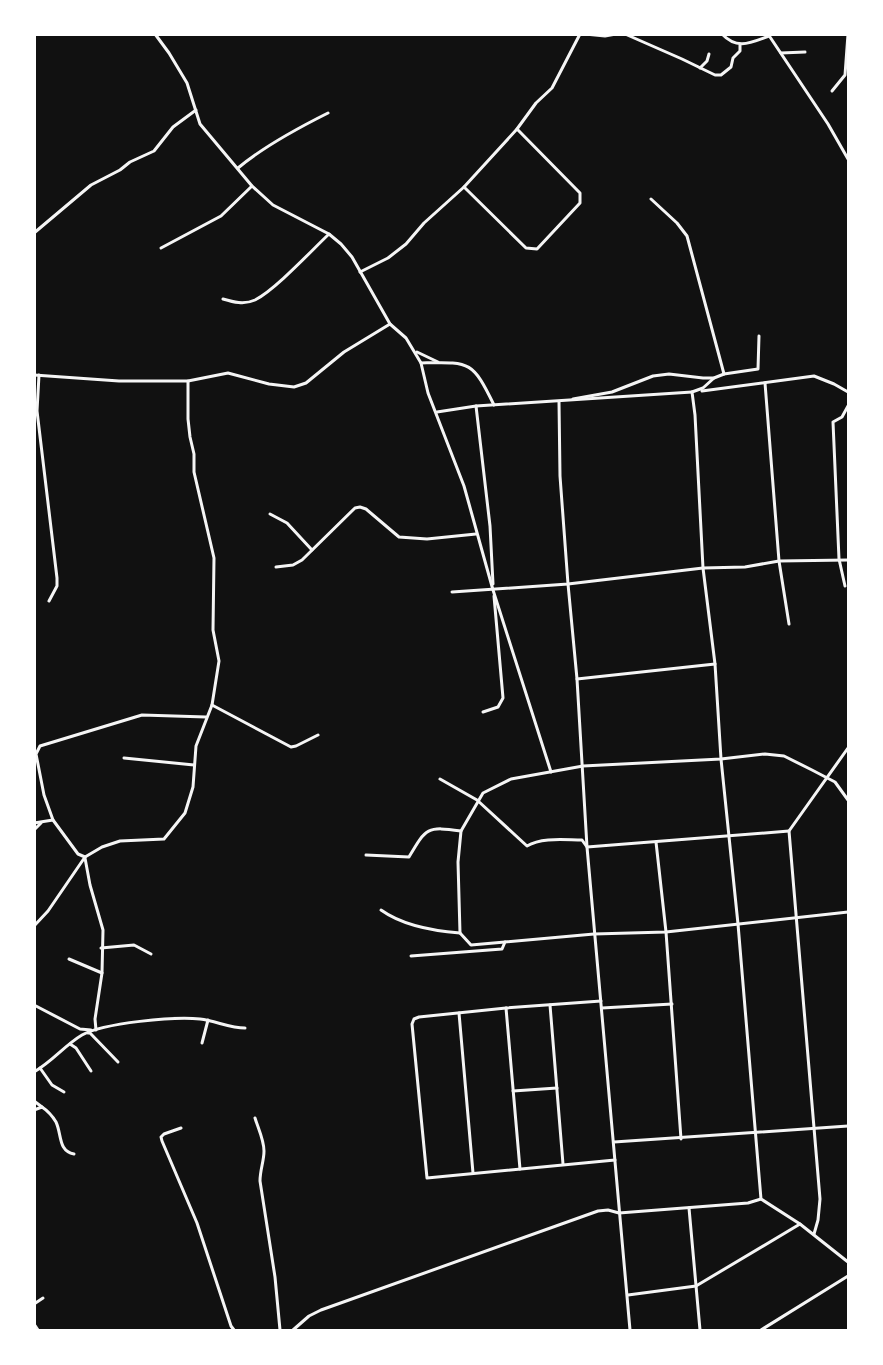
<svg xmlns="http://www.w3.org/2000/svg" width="883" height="1365" viewBox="0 0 883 1365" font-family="'Noto Sans',sans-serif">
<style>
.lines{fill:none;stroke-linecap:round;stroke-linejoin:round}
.minor{stroke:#f5f5f5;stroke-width:3}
</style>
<rect width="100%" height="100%" fill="#111"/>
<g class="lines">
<g class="minor">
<path d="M155,34L169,53L187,83L200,124L252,186L273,205L329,234L341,244L352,257L390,324"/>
<path d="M585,34L605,36L616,34"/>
<path d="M625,34L682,59L715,75H721L731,67L733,58L740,51V45"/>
<path d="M722,34C737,50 750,43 769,36"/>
<path d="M768,34L828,124L848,159"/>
<path d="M781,53L805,52"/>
<path d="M700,68L707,61L709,54"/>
<path d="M832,91L845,75L848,34"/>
<path d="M238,168C263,147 298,128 328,113"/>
<path d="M464,187L526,248L537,249L580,203V193L517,129"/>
<path d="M651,199L677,223L687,236L724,374"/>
<path d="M34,233L91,185L120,170L130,162L154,151L173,127L196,110"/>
<path d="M161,248L221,216L252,186"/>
<path d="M360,272L388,258L406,244L424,223L464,187L517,129L536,103L552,88L580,34"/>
<path d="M223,299C233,302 244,305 255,300C276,289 311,251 329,234"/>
<path d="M417,352L438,362"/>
<path d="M421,363C470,362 472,360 494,405"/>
<path d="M34,375L119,381H188L228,373L269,384L294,387L306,383L344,352L390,324L406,338L421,363L428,393L464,486L493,590L551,772"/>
<path d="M39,375L37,411L57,578V586L49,601"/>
<path d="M714,378L703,388L692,392L695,415L703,568L715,664L721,759L738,924L761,1199"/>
<path d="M765,383L779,561L789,624"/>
<path d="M702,391L814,376L834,384L848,392"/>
<path d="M573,399L612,392L653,376L669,374L703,378H714L724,374L758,369L759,336"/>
<path d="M559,402L560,476L568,584L577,679L587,847L630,1330"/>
<path d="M476,406L490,526L493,584"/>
<path d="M437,412L476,406L692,392"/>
<path d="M270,514L287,523L312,550"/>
<path d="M276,567L293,565L302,560L355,508L360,507L366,509L399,537L427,539L476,534"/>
<path d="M845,586L839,559L833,422L842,417L848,406"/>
<path d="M452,592L568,584L703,568L745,567L779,561L848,560"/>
<path d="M577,679L715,664"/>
<path d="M212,705L291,747L296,746L318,735"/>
<path d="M483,712L498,707L503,698L494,596"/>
<path d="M124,758L194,765"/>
<path d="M440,779L477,800L527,846C542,837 565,840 582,840L587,847L789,831"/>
<path d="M34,823L53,820"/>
<path d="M34,830L41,823"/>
<path d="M656,842L666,932L681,1139"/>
<path d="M366,855L409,857C426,828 427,826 461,831"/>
<path d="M85,857L78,854L53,820L44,795L36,754L40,746L142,715L206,717"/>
<path d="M85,858L90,885L103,930L102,973L95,1019L96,1030"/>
<path d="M381,910C402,925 434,931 460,933"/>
<path d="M34,926L48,911L85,857L102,847L120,841L164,839L185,813L193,787L196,746L212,705L219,661L213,630L214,558L194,472V454L190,437L188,419V381"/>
<path d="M505,942L471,945L460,933L458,862L461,831L483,793L511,779L583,766L721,759L765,754L784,756L812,770L835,782L848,800"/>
<path d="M101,948L134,945L151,954"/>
<path d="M411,956L502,949L505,942L594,934L666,932L848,912"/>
<path d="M69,959L102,973"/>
<path d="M601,1001L506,1008L419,1017L414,1019L412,1024L427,1178L615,1160"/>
<path d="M34,1005L80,1029L91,1030"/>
<path d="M550,1005L563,1164"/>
<path d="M506,1008L520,1169"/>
<path d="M602,1008L672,1004"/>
<path d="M459,1013L473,1173"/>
<path d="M88,1033H90L118,1062"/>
<path d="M202,1043L208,1020"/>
<path d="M70,1044L76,1048L91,1071"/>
<path d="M40,1068L52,1085L64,1092"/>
<path d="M34,1072C53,1061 65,1045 82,1035C103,1023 176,1016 200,1019C216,1021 230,1028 245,1028"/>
<path d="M513,1091L557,1088"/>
<path d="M34,1101L42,1107"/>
<path d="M34,1110L42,1107C48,1111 53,1117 56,1122C62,1135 58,1151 74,1154"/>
<path d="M255,1118C258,1128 264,1140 264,1151C264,1161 260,1170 260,1181L275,1277L280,1330"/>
<path d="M181,1128L164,1134L161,1137L162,1141L197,1223L231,1326L234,1330"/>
<path d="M614,1142L848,1126"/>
<path d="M689,1208L700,1330"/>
<path d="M814,1234L818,1220L820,1199L789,831L848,748"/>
<path d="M628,1295L696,1286L800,1224"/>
<path d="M34,1304L43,1298"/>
<path d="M34,1324L38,1330"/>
<path d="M293,1330L309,1316L321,1310L598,1211L608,1210L619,1213L748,1203L761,1199L800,1224L848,1262"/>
<path d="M761,1330L848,1276"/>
</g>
</g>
<rect width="883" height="1365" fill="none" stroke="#ffffff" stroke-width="72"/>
</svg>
